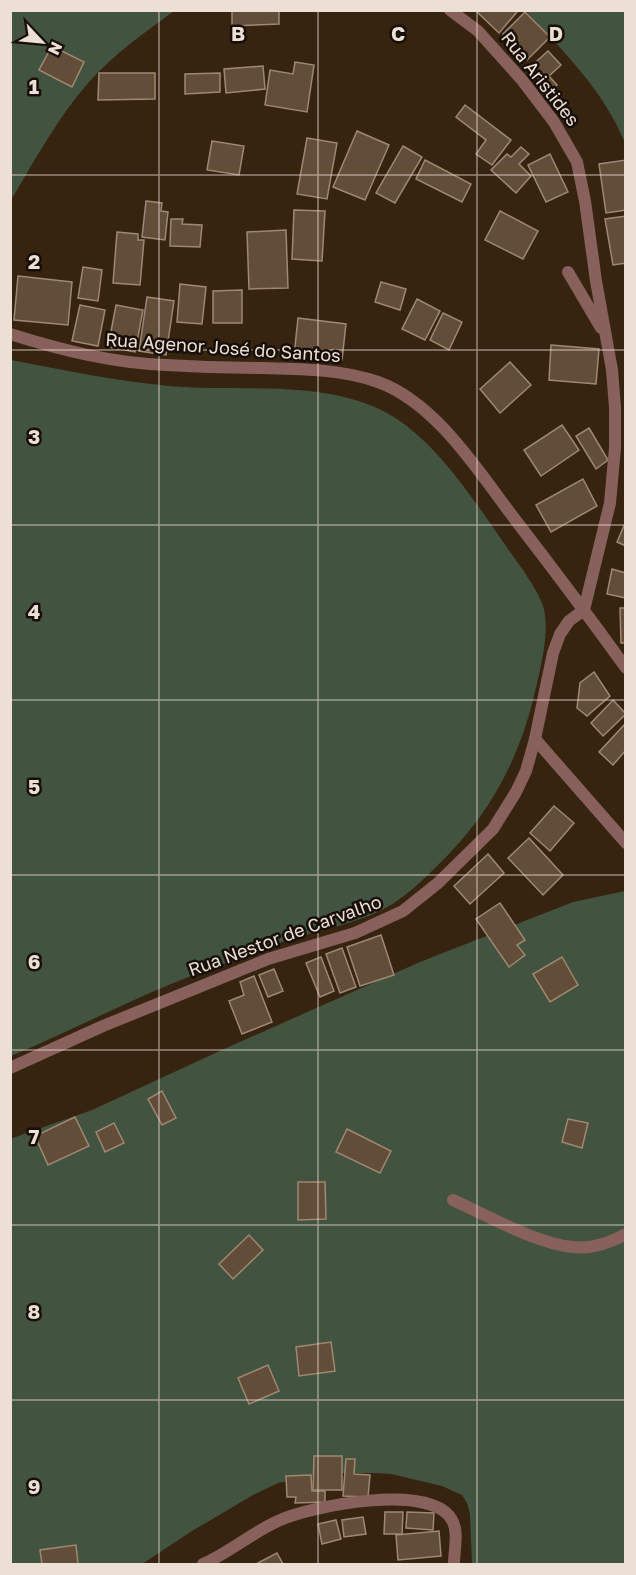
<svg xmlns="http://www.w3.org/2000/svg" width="636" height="1575" viewBox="0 0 636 1575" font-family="'Golos Text',sans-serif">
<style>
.green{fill:#42533f}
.building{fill:#624d39;stroke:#9f8873;stroke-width:1.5}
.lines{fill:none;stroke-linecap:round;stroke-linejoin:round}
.street{stroke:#88615d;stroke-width:12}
.grid{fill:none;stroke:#ecdfd4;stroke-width:1.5;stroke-opacity:0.55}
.labels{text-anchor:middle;stroke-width:5;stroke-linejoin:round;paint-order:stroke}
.street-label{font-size:18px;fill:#ecdfd4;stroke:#170f07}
.grid-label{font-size:20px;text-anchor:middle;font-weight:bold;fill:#ecdfd4;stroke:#170f07;stroke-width:5;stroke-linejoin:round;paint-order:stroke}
</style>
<rect width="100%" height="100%" fill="#362411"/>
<g class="green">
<path d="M11,11H174C144,33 114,54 89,82C58,117 35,160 11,200Z"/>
<path d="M526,11H625V143C604,91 564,52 526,11Z"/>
<path d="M11,360C63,370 116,381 169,386C237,392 313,380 377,408C435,434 477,506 513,556C522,568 537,590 542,603C552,628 539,675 533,700C516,767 486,819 436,867C423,880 409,893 394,903C362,923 323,929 288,940C257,950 227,963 196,974C133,998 73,1030 11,1056Z"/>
<path d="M625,891V1564H472L470,1514L467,1503L462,1495L442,1486L391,1474L376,1473H330L278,1483L253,1495L192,1531L142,1564H11L10,1139L92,1110L224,1049L420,962L573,902Z"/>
</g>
<g class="building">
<path d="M232,10H279V24L232,26Z"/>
<path d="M475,10H515L517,12L499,33Z"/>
<path d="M525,12L550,37L527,60L503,34Z"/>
<path d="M52,46L84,62L72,87L39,70Z"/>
<path d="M548,51L561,65L549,76L557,85L549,92L529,68Z"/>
<path d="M295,62L314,65L307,112L265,105L270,70L293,74Z"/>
<path d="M263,66L265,89L226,93L224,69Z"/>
<path d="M99,73H155V99L98,100Z"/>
<path d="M220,73V92L185,94V74Z"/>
<path d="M465,105L511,140L492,165L476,154L486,140L456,117Z"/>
<path d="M357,131L389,145L365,200L333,187Z"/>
<path d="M307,138L337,143L327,199L297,194Z"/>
<path d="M212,141L244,146L239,175L207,170Z"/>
<path d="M403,146L422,157L395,203L376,193Z"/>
<path d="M521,147L529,154L519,164L531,176L516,193L491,170L507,154L511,157Z"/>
<path d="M550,154L568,192L546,202L528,165Z"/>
<path d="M425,160L471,184L462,202L416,179Z"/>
<path d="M626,160V210L606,213L599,164Z"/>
<path d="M146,201L162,203L161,211L168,212L165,240L142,237Z"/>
<path d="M294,210L325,211L322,261L292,259Z"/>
<path d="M500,211L538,231L523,259L485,240Z"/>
<path d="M626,216V263L613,265L605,219Z"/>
<path d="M171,219H183L182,224L202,225L200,247L170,246Z"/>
<path d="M286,230L288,288L249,289L247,232Z"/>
<path d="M117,232L138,234V240H144L140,285L113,283Z"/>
<path d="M83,267L102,270L98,301L78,298Z"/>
<path d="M18,276L72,282L68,325L14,320Z"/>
<path d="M381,282L406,289L400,310L375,302Z"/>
<path d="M180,284L206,287L202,324L177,322Z"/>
<path d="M242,290V323H213V291Z"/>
<path d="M147,297L174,301L166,355L139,351Z"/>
<path d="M417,299L440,311L425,340L402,329Z"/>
<path d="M80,305L105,310L98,346L72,341Z"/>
<path d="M116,305L143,310L135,352L108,347Z"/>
<path d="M443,313L462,322L449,350L430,340Z"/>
<path d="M298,318L346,324L342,360L294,356Z"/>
<path d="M551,345L599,349L596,384L549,380Z"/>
<path d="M510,362L531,385L500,413L480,389Z"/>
<path d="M562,425L579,450L541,476L524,450Z"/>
<path d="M589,428L608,460L596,469L576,436Z"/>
<path d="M583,479L597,506L551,532L536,505Z"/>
<path d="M626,521V546L617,542Z"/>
<path d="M612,569L626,573V598L607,594Z"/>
<path d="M620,608H626V643H621Z"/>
<path d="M594,672L610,696L587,716L577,708L580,683Z"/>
<path d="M613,700L626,714L603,736L591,723Z"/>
<path d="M626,723V750L613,765L599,752Z"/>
<path d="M554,806L574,823L550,851L530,833Z"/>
<path d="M529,838L563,875L543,895L508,858Z"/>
<path d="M488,854L504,873L470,904L454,886Z"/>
<path d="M500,903L525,940L517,945L525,955L509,967L476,919Z"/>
<path d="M381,935L394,975L360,986L347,947Z"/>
<path d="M342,948L356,987L340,993L326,954Z"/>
<path d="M321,957L334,991L320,997L306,963Z"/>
<path d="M562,957L578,985L550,1002L533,974Z"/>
<path d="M274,969L283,991L268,997L259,975Z"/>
<path d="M254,976L272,1022L242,1034L229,1001L244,995L240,982Z"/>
<path d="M162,1091L176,1118L162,1125L148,1099Z"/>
<path d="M75,1117L89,1146L48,1165L35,1136Z"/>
<path d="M568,1119L588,1123L582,1148L562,1142Z"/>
<path d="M114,1123L124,1143L105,1152L96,1132Z"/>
<path d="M347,1129L391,1151L380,1173L336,1152Z"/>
<path d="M298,1182H325L326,1219L298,1220Z"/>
<path d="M249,1235L263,1250L233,1279L219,1264Z"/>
<path d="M331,1342L335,1371L299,1376L296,1347Z"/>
<path d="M268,1365L279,1391L249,1404L238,1378Z"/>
<path d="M314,1456H342V1490H313Z"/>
<path d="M346,1459H355L354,1474L370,1475L368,1497L343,1496Z"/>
<path d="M311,1475L312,1491H325V1502L295,1503L296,1497H287L286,1476Z"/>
<path d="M385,1512H403L402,1534H384Z"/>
<path d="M407,1512L434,1513L433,1530L406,1528Z"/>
<path d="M363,1517L366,1534L344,1537L342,1520Z"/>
<path d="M336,1520L341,1539L322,1544L318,1524Z"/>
<path d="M439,1531L441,1556L398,1560L396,1535Z"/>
<path d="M76,1545L78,1564H42L40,1550Z"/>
<path d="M277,1553L283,1564H256Z"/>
</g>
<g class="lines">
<g class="street">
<path d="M568,272L601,328"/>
<path d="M10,334C61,350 112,363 166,365C198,367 230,368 261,368C301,369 341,369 378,382C437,403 480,474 517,522C554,570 590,618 626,668"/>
<path d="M535,739L626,843"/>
<path d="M10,1068L103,1026L268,959L355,933L403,911L438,883L493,829L516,792L526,771L535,739L553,653L560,634L569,621L584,610L610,503L615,448V408L612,370L596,281L585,201L577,162L554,122L522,80L478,31L450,10"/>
<path d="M453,1200C486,1215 537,1244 573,1247C591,1249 610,1243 626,1234"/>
<path d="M203,1564C229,1553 251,1533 278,1521C310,1506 431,1482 452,1520C459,1532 454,1550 454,1564"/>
</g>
</g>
<path class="grid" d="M159,10V1564M318,10V1564M477,10V1564M10,175H626M10,350H626M10,525H626M10,700H626M10,875H626M10,1050H626M10,1225H626M10,1400H626"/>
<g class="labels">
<g class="street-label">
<text transform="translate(540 79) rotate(52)" y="6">Rua Aristides</text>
<text transform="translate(223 348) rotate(4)" y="6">Rua Agenor José do Santos</text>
<text transform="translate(285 936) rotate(-20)" y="6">Rua Nestor de Carvalho</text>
</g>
</g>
<g class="grid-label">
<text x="238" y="41">B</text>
<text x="398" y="41">C</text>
<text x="556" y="41">D</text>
<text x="34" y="94">1</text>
<text x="34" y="269">2</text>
<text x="34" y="444">3</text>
<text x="34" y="619">4</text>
<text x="34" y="794">5</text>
<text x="34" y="969">6</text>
<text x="34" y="1144">7</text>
<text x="34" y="1319">8</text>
<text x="34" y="1494">9</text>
</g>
<rect width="636" height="1575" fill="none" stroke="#ecdfd4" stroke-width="24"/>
<g transform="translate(42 42) rotate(116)" stroke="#170f07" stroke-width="4.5" paint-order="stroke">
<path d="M0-4.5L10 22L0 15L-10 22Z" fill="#ecdfd4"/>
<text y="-9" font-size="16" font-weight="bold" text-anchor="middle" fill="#ecdfd4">N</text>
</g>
</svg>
